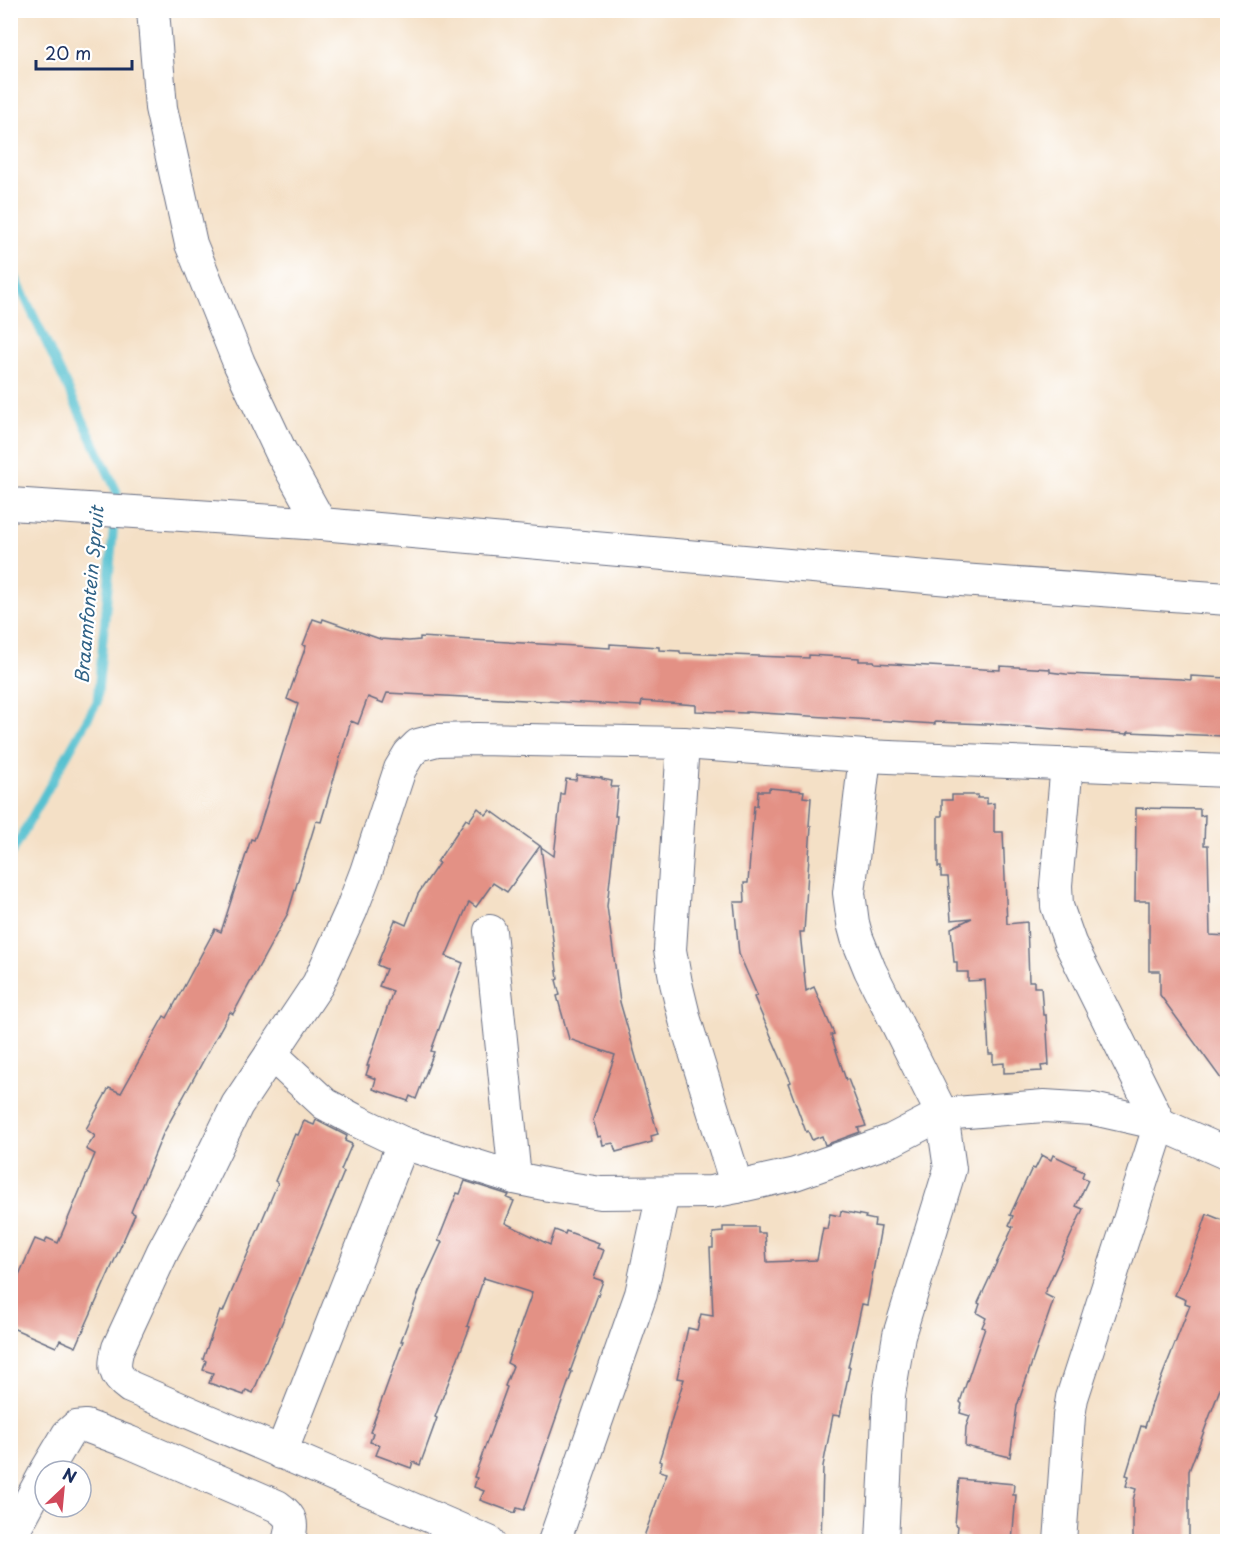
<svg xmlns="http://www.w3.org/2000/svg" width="1238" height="1552" viewBox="0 0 1238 1552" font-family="'Playpen Sans',sans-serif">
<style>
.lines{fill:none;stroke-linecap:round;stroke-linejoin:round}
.stream{stroke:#56c1d0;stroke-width:9}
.building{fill:#e39185}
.minor-casing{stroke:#676d82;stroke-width:34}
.minor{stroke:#fff;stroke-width:32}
.labels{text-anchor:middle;stroke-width:4.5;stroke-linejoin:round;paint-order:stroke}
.water-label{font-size:18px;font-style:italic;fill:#306286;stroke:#fff}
</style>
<rect width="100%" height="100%" fill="#fff"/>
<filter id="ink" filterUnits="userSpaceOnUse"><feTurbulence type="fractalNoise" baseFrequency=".0167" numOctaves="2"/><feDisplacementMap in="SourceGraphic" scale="12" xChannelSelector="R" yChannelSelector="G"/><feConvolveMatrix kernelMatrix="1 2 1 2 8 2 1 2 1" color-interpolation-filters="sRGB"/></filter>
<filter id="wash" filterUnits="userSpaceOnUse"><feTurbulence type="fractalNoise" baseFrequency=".008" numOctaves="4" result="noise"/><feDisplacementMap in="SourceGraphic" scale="24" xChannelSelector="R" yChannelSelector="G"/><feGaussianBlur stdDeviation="1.35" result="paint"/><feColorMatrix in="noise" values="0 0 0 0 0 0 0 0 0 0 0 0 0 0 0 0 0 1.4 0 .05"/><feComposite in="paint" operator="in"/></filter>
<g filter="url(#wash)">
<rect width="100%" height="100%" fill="#f4e0c6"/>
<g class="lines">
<path class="stream" d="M10,266L117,492L97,702L10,856"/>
</g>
<g id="blocks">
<g class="building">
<path d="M313,619L322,622L323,619L380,639L409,641L420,640V637L610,648V644L659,647V650L680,651V653L809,658V655L859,658V661H874L875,663L1000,670V666L1050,669V672L1066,674L1181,679L1191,680V676L1227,678V728H1224L1223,736L1128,732V734L1011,726V725L935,722V724L746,712V713L696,711V705L642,701L641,706L387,693L383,703L368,697L358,724L351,721L321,822L316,821L288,913L233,1014L230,1012L163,1134L131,1212L135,1214L76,1347L60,1340L56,1347L10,1327V1295L35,1239L45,1243L47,1238L58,1243L95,1154L86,1149L95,1136L86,1129L109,1088L121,1093L164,1016L167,1018L215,929L221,932L251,839L254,840L260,825L298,704L287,699L306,646L303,645Z"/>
<path d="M577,775L602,778V779L612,781L611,787H618L615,816H617L607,906L620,1002L658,1134L651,1136L652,1142L616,1152L613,1143L603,1145L601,1136L598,1137L593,1120L615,1055L569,1039L557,996L560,995L556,980L558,979L541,847L554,856L561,794H564L566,779L576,780Z"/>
<path d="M769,788L804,791L803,797L811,798L809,826H811L804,932H800L806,991L814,987L834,1034L831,1035L846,1080L848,1079L866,1126L858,1128L860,1132L825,1145L822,1136L812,1140L808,1131L806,1132L788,1083L791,1082L754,997L757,995L739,954L734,902H745L744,883H748L754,806H757L758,791H769Z"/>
<path d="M952,795H978L977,798H987V804L994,803V832H1003L1007,924L1027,922L1029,981H1034V987H1041L1043,1015H1046L1049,1065L1041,1066L1042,1071L1004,1073V1063L993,1064V1054H989L985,980L968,981V972H957V962H954L951,928L972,918L951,920L948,877H941V867H938V816H942V800H952Z"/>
<path d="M478,808L486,815L490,810L540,846L507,892L493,883L476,907L469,902L446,956L463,963L431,1051L434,1052L416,1099L410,1096L408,1101L373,1089L376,1079L366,1075L369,1066H367L393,991L379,986L386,969L377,965L395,920L406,925L418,894L439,863L437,862L466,819L469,821Z"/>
<path d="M1136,808L1200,809V816L1205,815L1204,845H1208L1210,935L1227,936V1087L1160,995V971H1149V901H1135Z"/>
<path d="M316,1120L347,1136L345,1141L352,1144L341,1170L344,1172L253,1393L246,1390L244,1395L209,1383L213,1373L203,1370L206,1361L203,1359L220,1311L223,1312L274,1192L278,1183L275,1181L295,1134L298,1135L304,1121L314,1125Z"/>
<path d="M1042,1155L1051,1160L1053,1155L1076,1166L1075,1168L1084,1172L1082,1177L1088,1180L1076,1206L1083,1209L1044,1294L1054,1299L1017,1406L1010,1457L965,1446L966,1427L970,1416L960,1413L962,1404L960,1402L985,1328L982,1327L986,1318L977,1313L980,1304L978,1303L1013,1227L1009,1225L1013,1216L1010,1215L1032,1168L1035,1169Z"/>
<path d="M465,1181L509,1195L507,1198L514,1201L505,1223L550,1245L555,1230L565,1234L566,1231L599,1243L597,1248L604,1250L594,1278L603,1281L570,1372H572L524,1510L517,1508L515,1513L480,1500L484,1491L474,1487L477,1478L474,1477L507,1387L505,1386L513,1366L507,1363L532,1293L484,1278L467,1326L470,1327L435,1417L437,1418L420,1465L413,1462L411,1468L376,1455L380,1445L370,1442L373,1433L370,1432L403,1341H401L419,1292L442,1242L438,1241L457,1193L460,1194Z"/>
<path d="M841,1211L866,1216L865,1218L875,1220L874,1226L881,1227L867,1305L862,1304L848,1367H850L840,1416L833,1415L823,1466L821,1542H642L667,1473L659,1471L662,1462L659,1461L684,1379L677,1378L688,1328L697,1330L701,1314L713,1316L710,1248H713V1233L723,1232V1227H758V1233H765L767,1262L817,1260L823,1228L827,1229L830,1214L840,1216Z"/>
<path d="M1207,1214L1227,1222V1392L1220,1389L1189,1471V1542H1133V1500L1136,1489L1126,1486L1129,1476L1126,1475L1141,1426L1145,1427L1154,1397L1190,1305L1185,1303L1186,1300L1175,1295L1199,1237Z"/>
<path d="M959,1479L1014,1484L1013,1495H1016L1012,1542H967L968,1536L957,1535L958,1526L955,1525Z"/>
</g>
</g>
</g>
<g filter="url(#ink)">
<use href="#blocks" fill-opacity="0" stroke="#676d82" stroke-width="1.5"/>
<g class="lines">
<defs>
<g id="minor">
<path d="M153,10L161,108L191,244L239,363L281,452L321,524"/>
<path d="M10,504L321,524L961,580L1228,599"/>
<path d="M683,743L670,950L676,983L685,1020L737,1187"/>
<path d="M865,756L849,893L853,923L857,938L870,970L942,1114L950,1169L899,1335L889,1395L882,1542"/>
<path d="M490,931L515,1178"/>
<path d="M271,1054L325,1104L355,1120L403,1143L515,1178L549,1185L601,1193L711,1192L737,1187L795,1174L892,1140L942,1114L1044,1106L1093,1109L1160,1124L1228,1154"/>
<path d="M281,1453L403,1143"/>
<path d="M46,1471L68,1434L76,1427L86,1426L129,1442L277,1506C293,1517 293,1523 288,1542"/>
<path d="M10,1538L45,1473"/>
<path d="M489,1542L130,1387C113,1375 113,1367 118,1348L163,1251L194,1193L237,1105L318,984L351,911L366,872L400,769L409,754L418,745L437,740L477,739L683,743L865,756L1228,771"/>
<path d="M554,1542L641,1294L663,1193"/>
<path d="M1060,1542L1069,1416L1072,1398L1160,1124L1070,943L1057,906L1056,885L1067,764"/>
</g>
</defs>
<use href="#minor" class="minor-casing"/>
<use href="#minor" class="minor"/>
</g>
</g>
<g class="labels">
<g class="water-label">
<text transform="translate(90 595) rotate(-85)" y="6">Braamfontein Spruit</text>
</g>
</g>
<rect width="1238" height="1552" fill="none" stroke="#fff" stroke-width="36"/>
<g transform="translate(63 1489) rotate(26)"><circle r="28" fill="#ffffff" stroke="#a4acbf" stroke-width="1.5"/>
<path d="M0-4.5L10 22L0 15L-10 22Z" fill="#d1495b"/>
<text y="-9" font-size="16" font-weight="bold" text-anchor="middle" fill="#1b2f5e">N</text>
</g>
<path d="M36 60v9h96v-9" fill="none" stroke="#1b2f5e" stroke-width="3"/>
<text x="45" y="60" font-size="18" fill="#1b2f5e" stroke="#ffffff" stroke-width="4.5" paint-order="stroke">20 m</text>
</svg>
